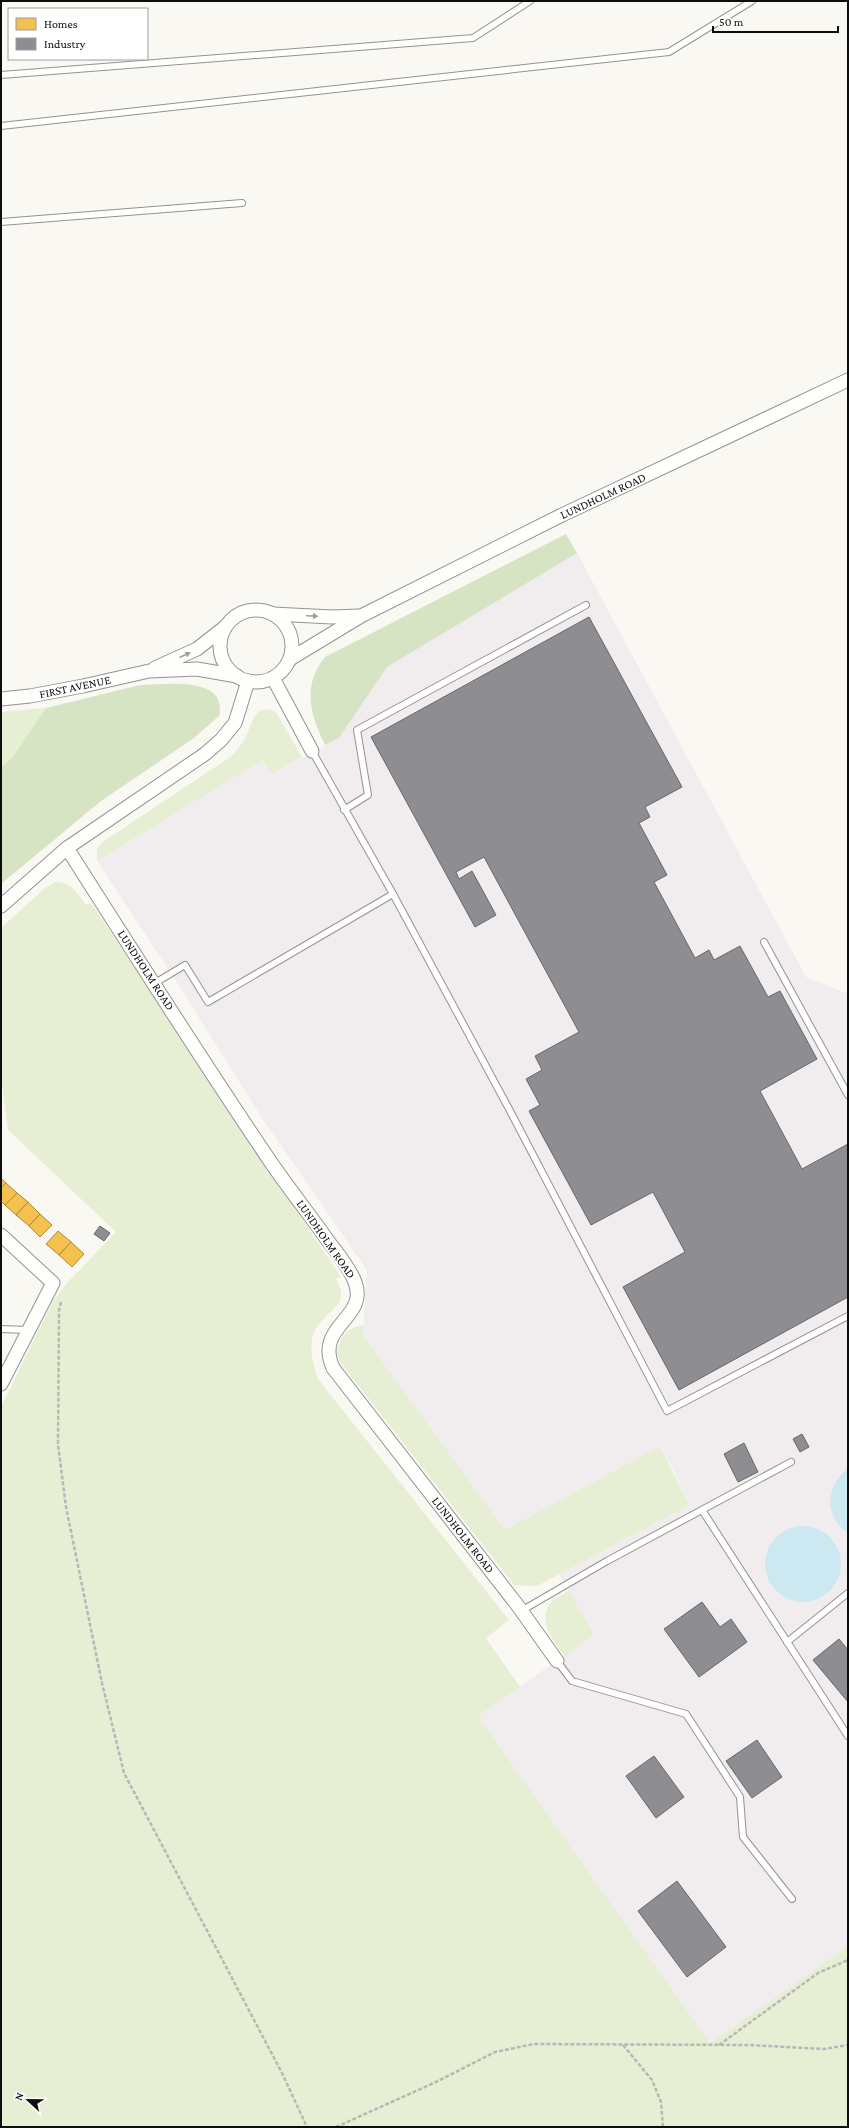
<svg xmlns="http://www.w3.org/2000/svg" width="849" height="2128" viewBox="0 0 849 2128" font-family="'Crimson Pro',serif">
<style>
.industrial{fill:#f1ecee}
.green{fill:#e6eed4}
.forest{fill:#d7e4c3}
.water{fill:#cce8f1}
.homes{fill:#f2c14e;stroke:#ad8b3a}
.industry{fill:#8d8d92;stroke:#67676a}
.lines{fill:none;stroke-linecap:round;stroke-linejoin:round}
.service-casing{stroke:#949390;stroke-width:8}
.minor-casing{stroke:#949390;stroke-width:15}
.path{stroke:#b8b7b6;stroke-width:2.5;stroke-dasharray:4 2;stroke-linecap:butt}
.service{stroke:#fefefd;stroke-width:6}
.minor{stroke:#fefefd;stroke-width:13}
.oneway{fill:#9e9e9d}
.labels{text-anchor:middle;stroke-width:4;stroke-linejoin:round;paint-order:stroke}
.street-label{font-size:12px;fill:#0d0d0d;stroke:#fff}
</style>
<rect width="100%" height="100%" fill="#faf8f2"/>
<path class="industrial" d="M577,553L806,977L848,994V1946L710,2043L478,1716L594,1635L559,1574L689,1505L671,1465L660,1446L505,1530L363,1335L367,1270L262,1118L171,973L97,861L263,760L272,774L339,738L387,667Z"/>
<g class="green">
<path d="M46,708L12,758L1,767V712Z"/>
<path d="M270,709L276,712L302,757L272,774L263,760L97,861V849L101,843L232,756L244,741L254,717L259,711Z"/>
<path d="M55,882C71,882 77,892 86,905L91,903L341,1277L336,1279C350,1303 332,1307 320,1323C306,1338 312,1362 318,1379L509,1620L486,1638L520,1687L478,1716L710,2043L848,1946V2127H1V1407L53,1301L67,1283L116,1232L8,1130L1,1076V928L45,888Z"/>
<path d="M364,1325L363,1335L505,1530L660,1446L689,1505L537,1586L514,1585L340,1362L337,1353C342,1335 345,1328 364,1325Z"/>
<path d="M569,1591L594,1635L565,1656C553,1641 535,1619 553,1600C557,1597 564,1594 569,1591Z"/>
</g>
<g class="forest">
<path d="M566,534L577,553L387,667L339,738L325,745C310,715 302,685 325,657Z"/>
<path d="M140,685C160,685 198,679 214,694C220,699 220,708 220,715L194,738L101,801L1,884V767L12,758L46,708Z"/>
</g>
<g class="water">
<path d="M848,1469V1533C824,1517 825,1485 848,1469Z"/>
<circle cx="803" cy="1564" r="38"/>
</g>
<g class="homes">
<path d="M1,1178L6,1183L1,1188Z"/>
<path d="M6,1183L17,1193L5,1205L1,1201V1188Z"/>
<path d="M17,1193L28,1202L16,1215L5,1205Z"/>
<path d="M28,1202L40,1214L29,1226L16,1215Z"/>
<path d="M40,1214L52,1225L40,1237L29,1226Z"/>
<path d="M58,1231L71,1242L59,1255L46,1244Z"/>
<path d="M71,1242L84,1254L72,1267L59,1255Z"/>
</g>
<g class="industry">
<path d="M589,617L682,787L645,807L650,817L639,823L667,875L654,882L695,958L709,950L714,960L740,946L768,997L780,991L817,1059L760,1091L802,1169L848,1144V1297L679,1390L623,1287L685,1252L653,1192L591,1225L529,1111L540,1105L526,1079L542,1070L535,1056L579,1032L484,857L456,872L459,879L472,871L496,915L475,927L371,737Z"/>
<path d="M100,1226L110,1233L104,1241L94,1234Z"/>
<path d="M802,1434L809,1447L800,1452L793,1439Z"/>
<path d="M744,1443L758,1472L738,1482L724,1454Z"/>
<path d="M702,1602L720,1627L731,1619L747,1642L699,1677L664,1629Z"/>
<path d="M839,1639L848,1650V1702L813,1660Z"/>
<path d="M757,1740L782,1777L752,1798L726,1761Z"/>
<path d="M654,1756L684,1797L656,1818L626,1776Z"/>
<path d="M677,1881L726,1947L687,1977L638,1911Z"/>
</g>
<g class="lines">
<defs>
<g id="service">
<path d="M1,75L473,38L530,1"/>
<path d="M1,126L669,52L752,1"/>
<path d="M1,222L242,203"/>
<path d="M312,751L393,894L508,1107L667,1411L848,1316"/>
<path d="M344,810L368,795L357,730L586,605"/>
<path d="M764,942L848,1095"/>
<path d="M155,983L185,965L208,1002L393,894"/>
<path d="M1,1329L27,1330"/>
<path d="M702,1510L848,1736"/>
<path d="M521,1611L607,1561L791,1462"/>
<path d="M787,1642L848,1593"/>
<path d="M557,1661L572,1681L686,1714L740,1797L743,1837L792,1899"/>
</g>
<g id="minor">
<circle cx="256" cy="646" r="36"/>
<path d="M273,614L332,617L359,616"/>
<path d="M290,659L361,616L562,515L848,380"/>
<path d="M155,668L197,649L225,627"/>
<path d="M273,678L312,751"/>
<path d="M1,699L30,696L83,686L149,671L197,669L237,676"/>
<path d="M67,848C133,952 199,1056 268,1158C286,1185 307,1211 326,1238C336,1252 349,1266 355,1282C369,1319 314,1325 333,1368L518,1606L557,1661"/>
<path d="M1,906L67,848L205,754L221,740L235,723L248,681"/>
<path d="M1,1235L53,1283L1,1384"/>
</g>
</defs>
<use href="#service" class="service-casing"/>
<use href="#minor" class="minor-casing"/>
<g class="path">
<path d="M61,1302L59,1310L58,1445L66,1507L102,1683L124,1773L282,2073L307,2127"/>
<path d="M623,2045L652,2080L661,2102L663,2127"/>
<path d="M719,2045L818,1973L848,1960"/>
<path d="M336,2127L436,2082L495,2052L534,2044L749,2045L824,2049L848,2045"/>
</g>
<use href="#service" class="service"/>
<use href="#minor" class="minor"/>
</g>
<defs><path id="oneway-solid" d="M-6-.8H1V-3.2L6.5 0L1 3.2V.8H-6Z"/></defs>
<g class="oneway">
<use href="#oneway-solid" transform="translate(312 616) rotate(3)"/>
<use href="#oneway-solid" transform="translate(185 655) rotate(-24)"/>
</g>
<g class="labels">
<g class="street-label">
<text transform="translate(603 496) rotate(-25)" y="4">LUNDHOLM ROAD</text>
<text transform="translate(75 687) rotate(-12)" y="4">FIRST AVENUE</text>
<text transform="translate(146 970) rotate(57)" y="4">LUNDHOLM ROAD</text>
<text transform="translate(326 1239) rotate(55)" y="4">LUNDHOLM ROAD</text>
<text transform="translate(463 1535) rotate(52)" y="4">LUNDHOLM ROAD</text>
</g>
</g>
<rect width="849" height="2128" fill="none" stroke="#0d0d0d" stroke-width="4"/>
<rect x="8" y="8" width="140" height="52" fill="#ffffff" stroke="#9e9e9e"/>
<rect x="16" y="18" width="20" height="12" fill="#f2c14e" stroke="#9e9e9e"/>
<text x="44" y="28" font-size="12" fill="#0d0d0d">Homes</text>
<rect x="16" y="38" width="20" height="12" fill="#8d8d92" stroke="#9e9e9e"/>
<text x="44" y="48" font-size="12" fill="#0d0d0d">Industry</text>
<g transform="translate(28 2100) rotate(292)" stroke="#ffffff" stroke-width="3" paint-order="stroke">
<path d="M0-3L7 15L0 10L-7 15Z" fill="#0d0d0d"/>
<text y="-6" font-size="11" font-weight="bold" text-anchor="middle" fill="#0d0d0d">N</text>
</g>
<path d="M713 26v6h125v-6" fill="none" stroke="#0d0d0d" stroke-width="2"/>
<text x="719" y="26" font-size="12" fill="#0d0d0d" stroke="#ffffff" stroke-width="3" paint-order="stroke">50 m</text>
</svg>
